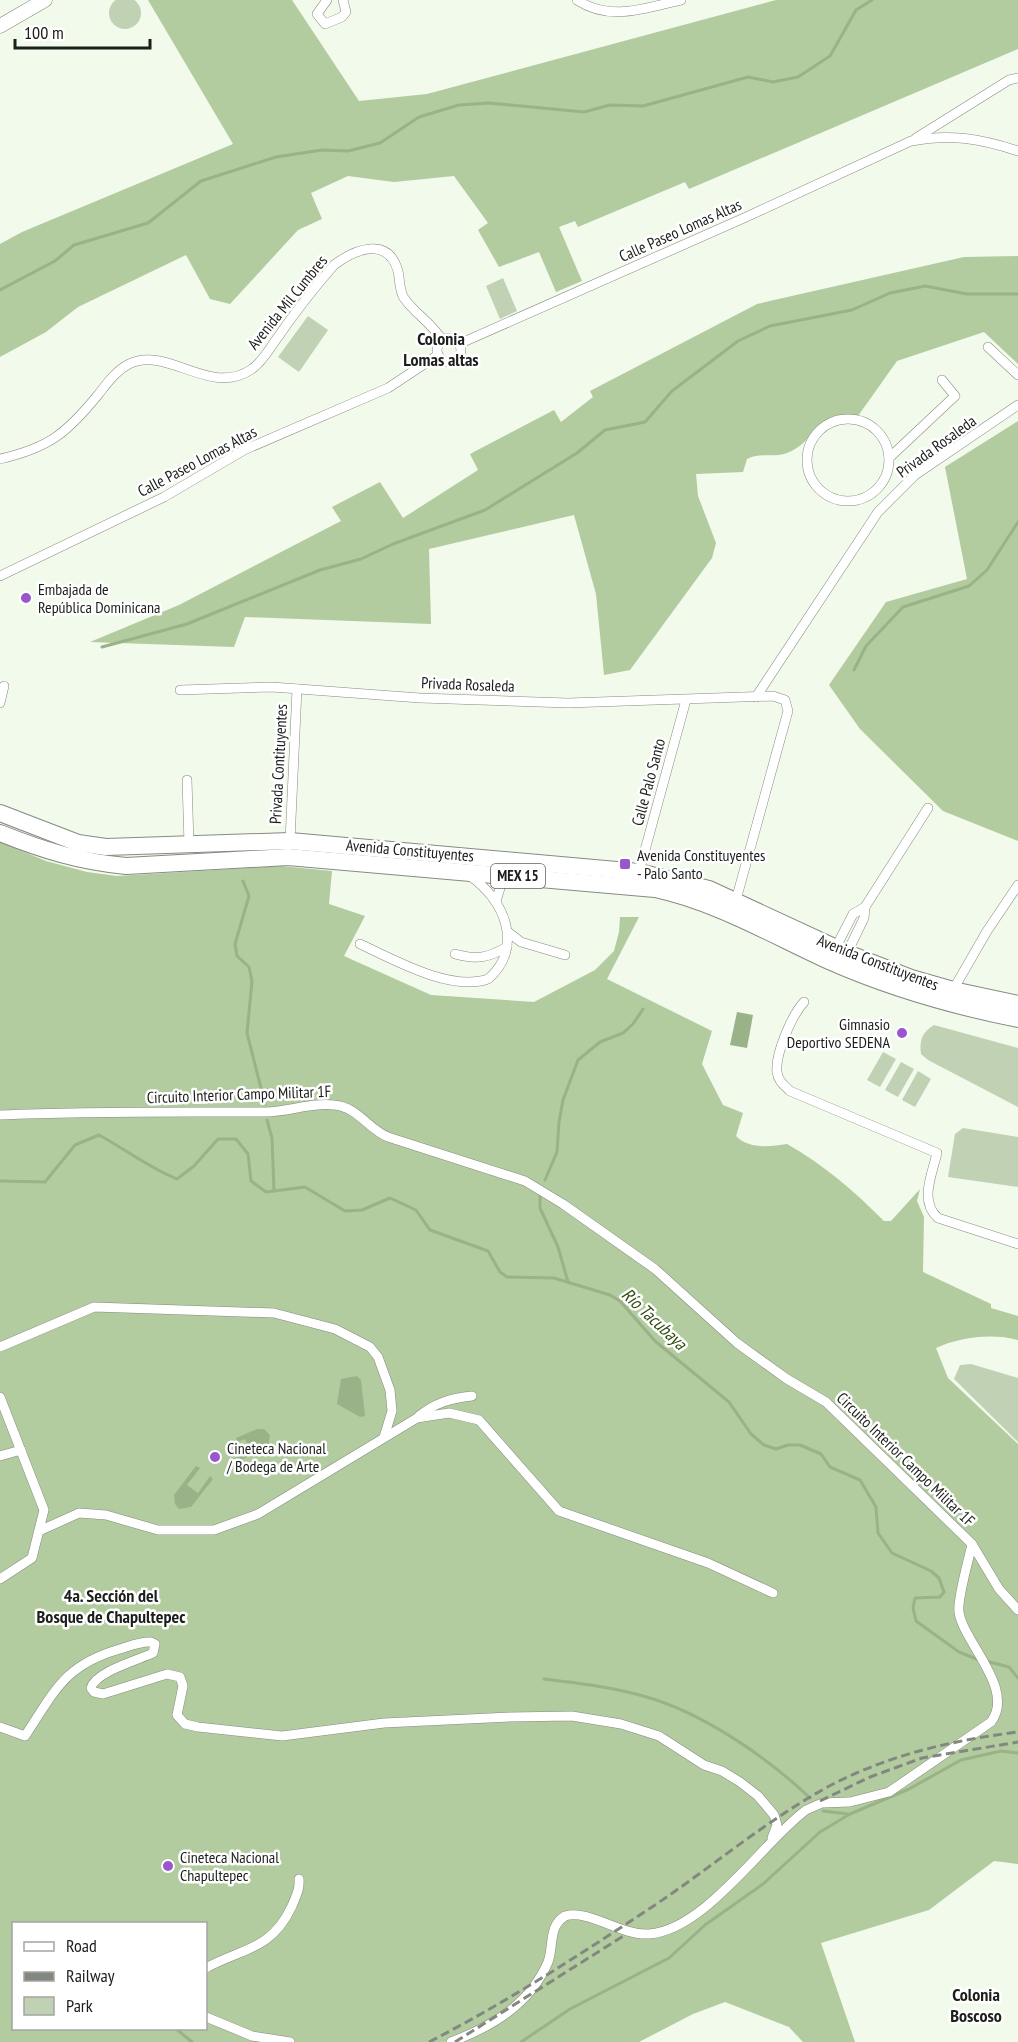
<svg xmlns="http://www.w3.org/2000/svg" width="1018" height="2042" viewBox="0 0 1018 2042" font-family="'PT Sans Narrow',sans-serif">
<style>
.green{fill:#c0d2b3}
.forest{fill:#b2cb9f;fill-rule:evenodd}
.water{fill:#9ab287}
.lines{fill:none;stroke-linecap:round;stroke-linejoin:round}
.stream{stroke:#9ab287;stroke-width:3}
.minor-casing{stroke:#858b80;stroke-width:10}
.secondary-casing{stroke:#858b80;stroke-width:15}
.trunk-casing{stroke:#858b80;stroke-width:18}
.minor{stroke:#fff;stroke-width:9}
.secondary{stroke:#fff;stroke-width:14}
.trunk{stroke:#fff;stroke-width:16}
.rail{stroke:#82887f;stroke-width:3;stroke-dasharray:9 4.5;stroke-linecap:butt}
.poi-dot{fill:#9957cd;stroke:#fff;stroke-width:2}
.labels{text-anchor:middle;stroke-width:5;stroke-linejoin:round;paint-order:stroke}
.shield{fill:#fff;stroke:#5f625f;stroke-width:1.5}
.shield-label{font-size:15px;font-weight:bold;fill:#1b1e1a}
.street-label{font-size:16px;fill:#1b1e1a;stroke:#fff}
.poi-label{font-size:16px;fill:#1b1e1a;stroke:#fff;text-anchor:start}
.neighbourhood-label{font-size:18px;font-weight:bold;fill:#1b1e1a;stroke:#fff}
.water-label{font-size:18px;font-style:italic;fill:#2f4c0c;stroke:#fff}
</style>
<rect width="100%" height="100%" fill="#f2faec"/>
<g class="green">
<circle cx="125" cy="13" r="16"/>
<path d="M503,278L517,311L500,319L486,286Z"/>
<path d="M308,316L328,330L299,372L278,357Z"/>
<path d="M934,1025L1018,1048V1107L928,1060L921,1054C919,1041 922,1032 934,1025Z"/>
<path d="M883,1052L896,1059L880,1087L867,1080Z"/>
<path d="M901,1062L914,1069L898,1097L885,1090Z"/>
<path d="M918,1071L931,1079L915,1107L902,1100Z"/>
<path d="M963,1128L1018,1137V1187L948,1177L955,1134Z"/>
<path d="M971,1364L1018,1378V1442L954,1379L960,1365Z"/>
</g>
<g class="forest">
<path d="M148,0H292L359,101L427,94L776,0H1018V49L689,189L685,182L578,227L575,221L559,227L582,281L556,292L539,252L499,267L478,230L488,223L454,176L394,182L348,176L311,193L322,219L298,230L230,304L210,299L186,255L78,307L46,332L0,357V244L22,232L233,144Z"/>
<path d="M1018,256V364L984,332L897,361L858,416C813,411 819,440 787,453C774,458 759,452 747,459L743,472L696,474L698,496L716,543L712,558L630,670L604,675L596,594L574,515L429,549L431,624L245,617L234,647L90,642L179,605L341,521L332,507L380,482L403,518L478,470L470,454L554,410L561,422L593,397L590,391L757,304L964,257Z"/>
<path d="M1018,421V841L943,811L860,729L829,685L886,602L967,579L945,467Z"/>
<path d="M0,842L46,861L87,872L117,876L281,866L332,871L329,904L365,916L344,956L431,995L534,1002L595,970L614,951L619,932L620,917H639L607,979L712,1031L702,1064L723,1105L743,1113L736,1136C748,1149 770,1147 787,1144C824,1165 853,1190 884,1221H891L920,1189L917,1201L924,1217L923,1272L991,1304V1308L1018,1316V1340C992,1333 960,1337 936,1348L948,1378L1018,1444V1864L994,1861L929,1910L821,1943L855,2042H803L789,2027L725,2002L693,2014L639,2042H0ZM14,1924H206V2028H14Z"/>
</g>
<g class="water">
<path d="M737,1012L753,1015L747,1048L730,1045Z"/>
<path d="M357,1376L361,1380L365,1416L360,1417L337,1404L341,1379Z"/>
<path d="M257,1429H264L270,1435L268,1448L229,1465L228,1461L251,1451L245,1439L237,1442L236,1438Z"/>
<path d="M196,1466L200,1468L187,1485L198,1493L210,1476L213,1479L191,1507L179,1509L175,1504L174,1495Z"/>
</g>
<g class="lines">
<g class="stream">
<path d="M0,290L55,261L74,245L148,223L201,181L276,157L322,150L348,151L380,143L419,117L459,105L489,103L584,112L610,105L643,106L748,77L773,82L798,77L830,56L856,10L872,0"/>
<path d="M102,647L187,624L320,570L361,559L393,544L485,510L577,453L605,430L645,422L672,391L738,341L770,326L852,310L890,293L925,286L967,294H1018"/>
<path d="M854,670L866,646L903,607L969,586L987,570L1018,522"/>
<path d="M243,881L249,896L235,944L237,956L249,967L252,981L247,1033L265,1104"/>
<path d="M267,1120L272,1138L274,1191"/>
<path d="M545,1180L557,1152L559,1122L563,1100L578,1060L600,1042L623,1033L633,1024L643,1009"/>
<path d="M0,1181L45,1182L75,1145L99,1135C125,1149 149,1168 177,1179L194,1166L218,1139H236L248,1154L251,1181L266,1192L305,1187L345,1211L362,1210L390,1198L416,1210L430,1230L488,1251L500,1272L507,1277L554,1278L610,1295L620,1301L655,1341L729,1402L751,1434L764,1445L776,1449L788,1445H800L821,1454L830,1467L860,1480L876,1507L878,1533L892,1553L931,1571L939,1578L944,1592L940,1597L915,1598L913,1608L916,1621L959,1652L979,1660"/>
<path d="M540,1196V1208L558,1247L568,1282"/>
<path d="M986,1661L1009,1667L1018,1678"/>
<path d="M544,1679C577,1683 611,1687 643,1696C702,1712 767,1757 810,1798"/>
<path d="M823,1811L848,1814"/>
<path d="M175,2028L192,2042"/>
<path d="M521,2042L570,2009L669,1958L705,1925L763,1884L820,1832L850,1814L909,1789L961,1760L1001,1751L1018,1753"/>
</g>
<defs>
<g id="minor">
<path d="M327,0L317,14L325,24L342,17L346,12L343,0"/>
<path d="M577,0C610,22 645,8 681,0"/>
<path d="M916,138L1009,80L1018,78"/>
<circle cx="449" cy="350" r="12"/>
<path d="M459,344L744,218L911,141C949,133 982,139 1018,151"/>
<path d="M988,347L1018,375"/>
<circle cx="848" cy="460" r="41"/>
<path d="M889,458L955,396L942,380"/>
<path d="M0,459C48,448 66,434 97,396C106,385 115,371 129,364C168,345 210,398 252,369C264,360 269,349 278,337C295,312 314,288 334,265C355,249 388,236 398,271C400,280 399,290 404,298C415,314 432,323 442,340"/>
<path d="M0,576L164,497L244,450L388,388L438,355"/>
<path d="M180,690L272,687L420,698L568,703L773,696L785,700L788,711L736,900"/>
<path d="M756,697L878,512L915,475L1018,405"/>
<path d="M0,703L4,686"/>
<path d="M187,780L189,844"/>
<path d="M290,841L297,689"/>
<path d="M639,872L686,700"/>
<path d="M496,901L502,882L507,875"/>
<path d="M508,932L521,942L565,955"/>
<path d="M360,944C394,960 451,992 488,979C525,947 504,899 470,876"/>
<path d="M836,947L853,914L865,907"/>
<path d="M847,953L864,918L865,907L928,808"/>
<path d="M455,954C476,960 488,958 507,947"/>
<path d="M953,990L987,931L1018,885"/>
<path d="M804,1002C792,1015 775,1054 777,1072C778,1081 784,1085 790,1091L937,1153C932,1175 919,1201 938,1218L1018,1244"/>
<path d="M0,1115C89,1111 177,1112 266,1112C288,1112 312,1102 334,1105C358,1107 368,1129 388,1137L525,1181L563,1204L655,1269L737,1343L787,1379L826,1402L972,1544C969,1559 957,1599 959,1612C963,1642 1016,1689 991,1722L889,1792L850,1802L822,1803L806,1810C763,1842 705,1930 649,1934C621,1936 589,1909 565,1916C548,1926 554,1946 548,1962C530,2004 493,2026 451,2042"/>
<path d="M0,1347L94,1307L274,1313L335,1329L370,1347L378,1357L390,1390L392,1411L384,1437"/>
<path d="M0,1397L44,1510L32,1558L0,1579"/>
<path d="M419,1416C435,1403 451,1398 472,1396"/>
<path d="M0,1456L21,1450"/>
<path d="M39,1531L79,1513L106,1515L158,1530H214L258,1514L417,1418L449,1413L479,1420L559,1511L708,1563L773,1593"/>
<path d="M972,1544L999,1589L1018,1610"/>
<path d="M0,1727L25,1736C55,1691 64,1665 120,1649C130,1646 141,1641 151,1642L155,1644L153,1653C138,1660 95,1672 91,1688L94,1692L103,1694L167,1674L180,1677L183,1686L177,1715L185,1724L198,1727L282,1736L384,1723L510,1717L572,1716L621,1724L659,1736L704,1765L722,1771L740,1782L758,1796L774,1815L777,1825L772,1838"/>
<path d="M206,1968C242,1948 271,1951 292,1906C296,1896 300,1889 299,1879"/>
<path d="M206,2017L252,2036L290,2042"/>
</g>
<path id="secondary" d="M0,26L45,0"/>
<g id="trunk">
<path d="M0,813L78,843L106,847L290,841L639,872L709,889L847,953L911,978L953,990L1018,1004"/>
<path d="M0,833C42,850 81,862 126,866L288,857L655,889C716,902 772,935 829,961C890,988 953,1006 1018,1019"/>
</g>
</defs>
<use href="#minor" class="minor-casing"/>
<use href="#secondary" class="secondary-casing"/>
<use href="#trunk" class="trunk-casing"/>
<use href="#minor" class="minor"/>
<use href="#secondary" class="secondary"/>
<use href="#trunk" class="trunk"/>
<g class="rail">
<path d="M820,1801L870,1777L922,1758L1018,1742"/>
<path d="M429,2042C509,2001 584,1952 658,1903C717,1863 772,1816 835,1783C893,1754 954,1740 1018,1732"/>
<path d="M455,2042L625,1935"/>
</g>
</g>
<g class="poi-dot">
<circle cx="26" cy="598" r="6"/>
<rect x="619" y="858" width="12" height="12" rx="3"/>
<circle cx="902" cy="1033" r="6"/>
<circle cx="215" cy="1457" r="6"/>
<circle cx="168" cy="1866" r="6"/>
</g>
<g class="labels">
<rect class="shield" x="491" y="864" width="54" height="24" rx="4.5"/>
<g class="shield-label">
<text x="518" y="881">MEX 15</text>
</g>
<g class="street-label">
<text transform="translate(680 230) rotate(-24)" y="6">Calle Paseo Lomas Altas</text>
<text transform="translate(287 302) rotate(-51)" y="6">Avenida Mil Cumbres</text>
<text transform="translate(936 446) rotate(-36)" y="6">Privada Rosaleda</text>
<text transform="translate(197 461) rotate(-28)" y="6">Calle Paseo Lomas Altas</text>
<text transform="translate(468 684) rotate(2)" y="6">Privada Rosaleda</text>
<text transform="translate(278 764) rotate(-87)" y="6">Privada Contituyentes</text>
<text transform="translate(648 782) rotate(-75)" y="6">Calle Palo Santo</text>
<text transform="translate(410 850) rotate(5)" y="6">Avenida Constituyentes</text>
<text transform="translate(878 962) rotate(21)" y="6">Avenida Constituyentes</text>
<text transform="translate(239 1094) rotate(-2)" y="6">Circuito Interior Campo Militar 1F</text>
<text transform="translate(906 1459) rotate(44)" y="6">Circuito Interior Campo Militar 1F</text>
</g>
<g class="poi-label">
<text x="38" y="595">Embajada de<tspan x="38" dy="18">República Dominicana</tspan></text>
<text x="637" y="861">Avenida Constituyentes<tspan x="637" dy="18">- Palo Santo</tspan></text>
<text x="890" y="1030" text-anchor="end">Gimnasio<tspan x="890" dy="18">Deportivo SEDENA</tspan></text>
<text x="227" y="1454">Cineteca Nacional<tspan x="227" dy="18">/ Bodega de Arte</tspan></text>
<text x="180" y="1863">Cineteca Nacional<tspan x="180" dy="18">Chapultepec</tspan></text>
</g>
<g class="neighbourhood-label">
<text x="441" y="345">Colonia<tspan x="441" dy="21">Lomas altas</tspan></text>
<text x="111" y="1602">4a. Sección del<tspan x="111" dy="21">Bosque de Chapultepec</tspan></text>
<text x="976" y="2001">Colonia<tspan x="976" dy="21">Boscoso</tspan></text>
</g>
<g class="water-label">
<text transform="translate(654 1319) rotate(43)" y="6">Río Tacubaya</text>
</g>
</g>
<rect x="12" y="1922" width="195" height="108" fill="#ffffff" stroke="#a4a5a3" stroke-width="1.5"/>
<rect x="24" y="1942" width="30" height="9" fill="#ffffff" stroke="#a4a5a3" stroke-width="1.5"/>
<text x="66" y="1952" font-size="18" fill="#1b1e1a">Road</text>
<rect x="24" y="1972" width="30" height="9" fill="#82887f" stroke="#a4a5a3" stroke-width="1.5"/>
<text x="66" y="1982" font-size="18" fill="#1b1e1a">Railway</text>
<rect x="24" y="1997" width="30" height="18" fill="#c0d2b3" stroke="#a4a5a3" stroke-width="1.5"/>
<text x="66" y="2012" font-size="18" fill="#1b1e1a">Park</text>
<path d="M15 39v9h135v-9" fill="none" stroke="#1b1e1a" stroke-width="3"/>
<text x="24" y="39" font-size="18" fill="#1b1e1a" stroke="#ffffff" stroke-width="4.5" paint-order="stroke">100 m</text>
</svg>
